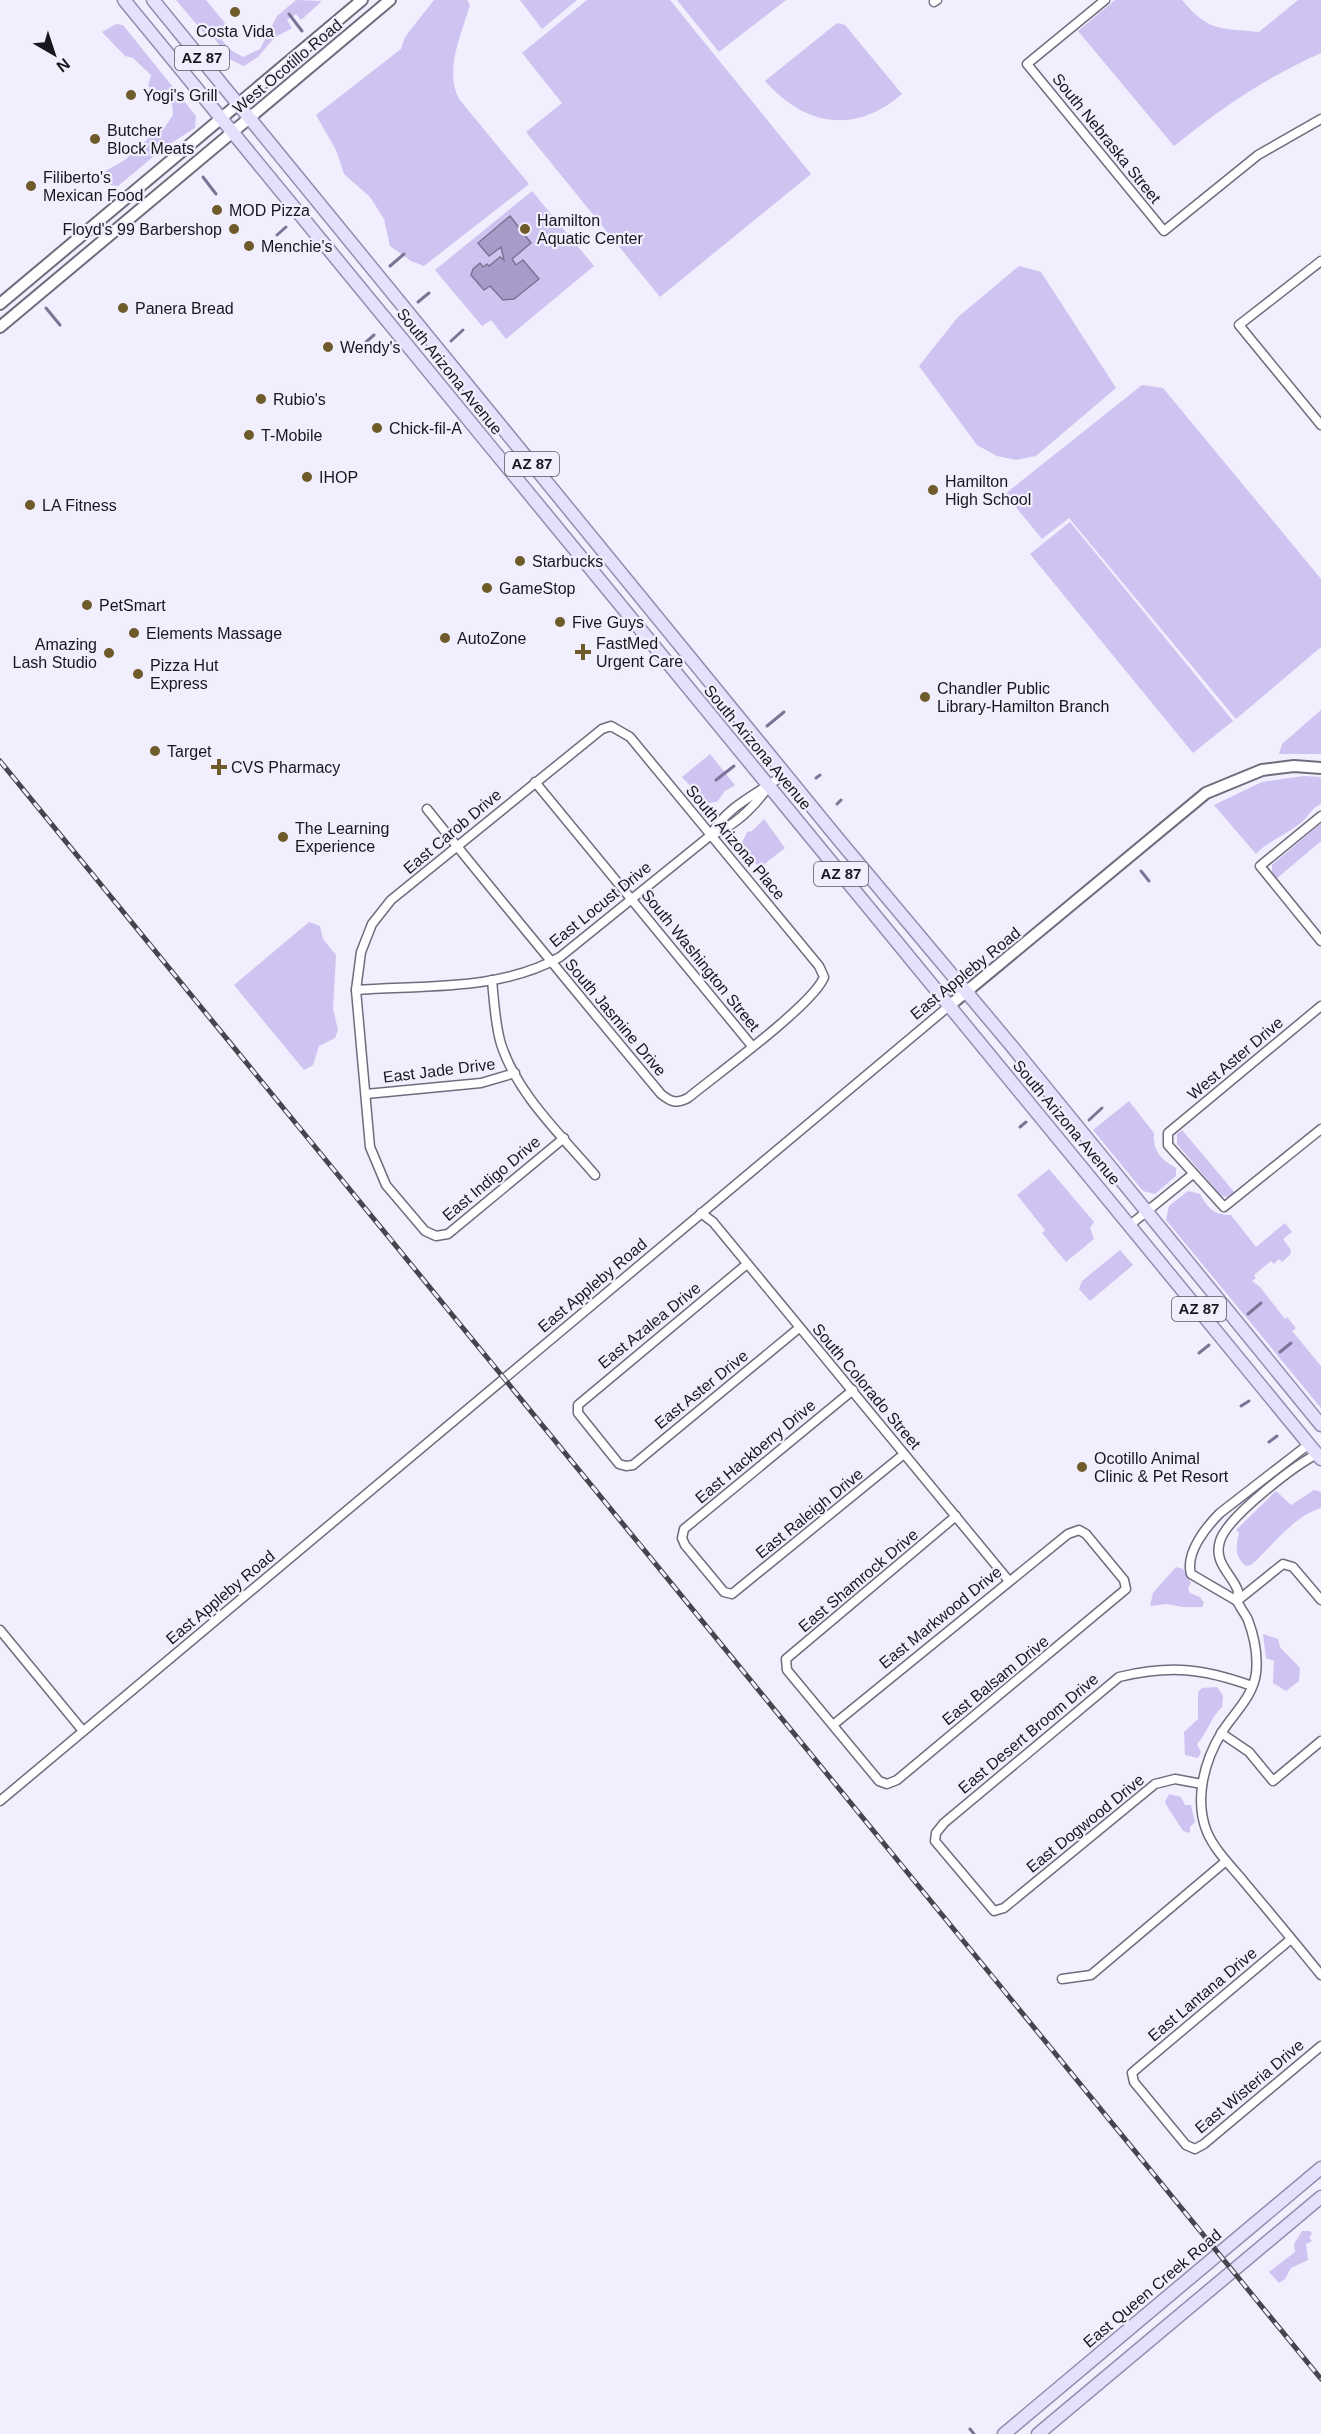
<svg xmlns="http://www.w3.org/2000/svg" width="1321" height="2434" viewBox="0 0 1321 2434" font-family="Helvetica,sans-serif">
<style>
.green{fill:#cec3f1}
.water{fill:#a79cc9;stroke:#7c7495;stroke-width:1.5}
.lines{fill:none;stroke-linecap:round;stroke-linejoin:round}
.stream{stroke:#7c7495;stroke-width:3}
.minor-casing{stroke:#706c7d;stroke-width:11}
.tertiary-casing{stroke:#706c7d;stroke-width:14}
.secondary-casing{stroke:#706c7d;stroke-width:14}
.primary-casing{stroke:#948cae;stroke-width:15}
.minor{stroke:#fff;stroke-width:8}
.tertiary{stroke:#fff;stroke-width:10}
.secondary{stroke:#fff;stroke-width:10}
.primary{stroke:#e7e0fd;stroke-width:12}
.rail-casing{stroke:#46454d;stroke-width:5}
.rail{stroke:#f1eefd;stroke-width:3;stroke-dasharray:9;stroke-linecap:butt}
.poi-dot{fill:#6f5a2a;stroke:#f1eefd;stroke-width:2}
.labels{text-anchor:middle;stroke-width:4.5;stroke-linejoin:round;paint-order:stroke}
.shield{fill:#f1eefd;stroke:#595860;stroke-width:1.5}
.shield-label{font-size:15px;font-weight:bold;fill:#18171d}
.poi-label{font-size:16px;fill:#18171d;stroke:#f1eefd;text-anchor:start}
.street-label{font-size:16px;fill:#18171d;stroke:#f1eefd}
</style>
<rect width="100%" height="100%" fill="#f1eefd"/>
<g class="green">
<path d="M176,0H206L225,23L218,35L229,49L243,57L260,49L277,16L296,0L322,1L301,20L296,14L287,20L292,28L274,38L258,57L244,66L231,60L213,37L204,33Z"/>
<path d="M434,0H467L470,5C461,36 444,70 459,99L529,184L424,266L411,261L390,246L384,219L370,197L344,174L336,150L316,115L401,49L405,37Z"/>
<path d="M520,0H577L542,29Z"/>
<path d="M587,0H670L811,174L660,297L526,132L562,103L522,53Z"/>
<path d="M677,0H786L719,52Z"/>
<path d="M1115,0H1182C1209,32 1219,28 1259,32L1298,0H1321V53C1263,79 1223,107 1174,146L1078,31Z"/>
<path d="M837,23L845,25L902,94C854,135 805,126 765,81Z"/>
<path d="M116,24L123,25L196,116L195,128L165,147L118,186L110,185L100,174L125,160L155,132L165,127L173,115L172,104L148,86L151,75L133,58L125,56L102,32Z"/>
<path d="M532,191L594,266L506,339L491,320L482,326L435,270Z"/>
<path d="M1019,266L1041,272L1116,388L1036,456L1016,460L997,456L977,445L919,366L958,317Z"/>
<path d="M1142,385L1163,388L1321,579V647L1236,719L1069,518L1042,539L1005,494Z"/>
<path d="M1070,522L1233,721L1193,753L1030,554Z"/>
<path d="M1321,710V754H1279L1282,744Z"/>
<path d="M710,754L735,785L725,791L717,802L706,803L682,777Z"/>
<path d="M1304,776L1321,777V804C1312,808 1310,814 1304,820C1289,834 1269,840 1256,854L1214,805L1262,782Z"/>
<path d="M764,819L785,848L759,868L741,845L747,832L752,831Z"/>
<path d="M1321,823V841L1276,879L1272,873V865Z"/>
<path d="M309,922L320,926L323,939L336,955L333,1008L338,1030L335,1038L319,1046L313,1065L304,1070L234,985Z"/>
<path d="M1129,1101L1154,1133C1153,1152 1161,1159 1176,1168V1176L1155,1194L1143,1191L1093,1130Z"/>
<path d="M1182,1130L1235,1193L1229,1197L1221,1196L1177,1144V1134Z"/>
<path d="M1049,1169L1094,1222L1090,1228L1094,1239L1066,1262L1042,1233L1045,1230L1017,1195Z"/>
<path d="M1188,1191L1200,1194C1208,1208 1213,1215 1231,1215L1256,1247L1285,1223L1292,1232L1283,1239L1291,1250L1290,1255L1282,1262L1279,1259L1274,1264L1271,1261L1254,1275L1256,1278L1252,1281L1260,1287L1285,1319L1287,1317L1296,1328L1292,1331L1321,1366V1408L1166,1220L1169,1206Z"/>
<path d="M1120,1250L1133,1265L1090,1301L1079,1289L1082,1281Z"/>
<path d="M1314,1490L1321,1492V1508C1292,1517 1273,1546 1251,1565L1246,1566C1234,1557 1236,1545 1239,1533L1236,1530L1276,1491L1291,1505Z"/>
<path d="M1176,1567L1183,1569L1191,1583L1188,1588L1190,1593L1200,1597L1204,1603L1202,1607H1183L1167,1604L1150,1606L1153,1593Z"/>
<path d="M1263,1634L1278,1639L1280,1647L1300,1668L1299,1681L1286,1691L1273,1683L1274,1661L1266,1658Z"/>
<path d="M1217,1687L1223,1696L1222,1707C1210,1718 1208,1732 1197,1744L1201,1752L1198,1758L1185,1755L1184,1732L1198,1719V1692L1202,1688Z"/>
<path d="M1169,1794L1181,1797L1185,1805H1191L1195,1822L1190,1827V1833L1183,1831L1167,1806L1165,1802Z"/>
<path d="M1302,2231H1310L1312,2234L1309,2237L1312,2241L1306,2244L1308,2260L1291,2268L1285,2279L1279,2283L1269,2272L1295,2252L1294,2244Z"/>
</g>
<path class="water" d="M510,216L531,243L512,259L516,265L523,260L539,279L514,299L503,300L490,286L484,290L471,275L473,269L480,263L483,267L487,264L489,266L500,257L504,260L501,247L489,256L478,243Z"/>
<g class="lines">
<g class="stream">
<path d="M289,14L302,31"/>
<path d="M203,177L216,194"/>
<path d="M277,235L286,227"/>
<path d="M390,266L404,254"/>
<path d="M418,302L429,293"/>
<path d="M46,308L60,325"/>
<path d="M451,341L463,330"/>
<path d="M366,342L374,335"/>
<path d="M767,726L784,712"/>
<path d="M816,778L820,775"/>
<path d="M716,780L734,766"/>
<path d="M837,804L841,800"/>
<path d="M1141,871L1149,881"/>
<path d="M1089,1120L1102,1108"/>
<path d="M1020,1127L1026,1122"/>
<path d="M1248,1314L1261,1303"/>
<path d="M1280,1352L1291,1343"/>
<path d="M1199,1353L1209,1345"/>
<path d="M1241,1406L1249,1401"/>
<path d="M1269,1442L1277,1436"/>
<path d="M970,2429L974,2434"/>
</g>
<defs>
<g id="minor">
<path d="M1105,0L1027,64L1164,231L1258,155L1321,119"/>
<path d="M934,2L937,0"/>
<path d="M1321,261L1239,325L1321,425"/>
<path d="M535,782L752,1046"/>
<path d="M427,809C504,905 582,999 661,1094C671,1102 676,1104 688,1098C716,1075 814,1004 824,977L819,966L630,737L611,726L602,729L391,900L372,924L361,952L356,990L370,1147L386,1185L425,1231L436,1236L448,1234L564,1138"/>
<path d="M1321,816L1260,866L1321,941"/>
<path d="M711,835C727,805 760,793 786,773"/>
<path d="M492,980C494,1001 495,1024 501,1044C517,1094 562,1136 595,1175"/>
<path d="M356,990C424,985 500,991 560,957L711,835C735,826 754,807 769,786"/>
<path d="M1321,1006L1168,1133V1145L1224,1207L1321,1129"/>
<path d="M366,1094L481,1083L515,1073"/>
<path d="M701,1213L713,1222L1009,1581"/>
<path d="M1130,1225L1193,1174"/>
<path d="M747,1264L578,1405V1413L619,1464L626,1466L633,1465L799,1328"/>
<path d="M853,1390L684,1529L682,1538L685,1545L724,1592L732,1594L904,1454"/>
<path d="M1317,1454C1294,1466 1227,1517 1220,1541C1213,1563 1232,1574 1238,1591C1238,1592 1237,1598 1237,1600C1239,1607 1245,1613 1248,1620C1254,1636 1258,1656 1256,1673C1253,1697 1234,1713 1222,1732C1204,1761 1194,1800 1207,1832C1215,1851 1233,1868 1245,1883C1271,1914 1296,1944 1321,1975"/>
<path d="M1237,1601L1191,1574C1185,1553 1206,1527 1220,1513L1309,1444"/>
<path d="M1237,1601L1283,1564L1293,1567L1321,1600"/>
<path d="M0,1630L83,1731"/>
<path d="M833,1725L1068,1534L1079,1530L1086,1534L1124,1580L1126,1589L897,1780L887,1784L879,1781L787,1670L786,1659L956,1516"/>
<path d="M1221,1733L1249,1752L1273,1781L1321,1741"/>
<path d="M1202,1784L1175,1779L1155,1784L1004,1908L994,1911L935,1841L936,1833L944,1823L1119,1677C1170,1665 1202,1668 1252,1686"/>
<path d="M0,1801L949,1006"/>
<path d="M1291,1939L1140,2066L1132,2073L1134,2082L1186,2145L1195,2149L1204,2144L1321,2046"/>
<path d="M1062,1979L1091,1975L1226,1861"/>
</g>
<path id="tertiary" d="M949,1006L1206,793L1262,770L1294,766L1321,768"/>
<g id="secondary">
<path d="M0,304L362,0"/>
<path d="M0,327L390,0"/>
</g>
<g id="primary">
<path d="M124,0L1321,1459"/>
<path d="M153,0L839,840L1010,1044L1321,1425"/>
<path d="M1004,2434L1321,2168"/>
<path d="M1038,2434L1321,2197"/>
</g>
</defs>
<use href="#minor" class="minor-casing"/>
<use href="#tertiary" class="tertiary-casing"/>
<use href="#secondary" class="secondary-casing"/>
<use href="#primary" class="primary-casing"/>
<use href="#minor" class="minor"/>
<use href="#tertiary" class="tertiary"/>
<use href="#secondary" class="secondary"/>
<use href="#primary" class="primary"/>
<defs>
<path id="rail" d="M0,761L1321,2379"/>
</defs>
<use href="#rail" class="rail-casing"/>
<use href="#rail" class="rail"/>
</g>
<g class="poi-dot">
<circle cx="235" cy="12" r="6"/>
<circle cx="131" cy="95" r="6"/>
<circle cx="95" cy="139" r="6"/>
<circle cx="31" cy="186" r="6"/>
<circle cx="217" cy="210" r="6"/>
<circle cx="234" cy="229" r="6"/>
<circle cx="525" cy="229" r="6"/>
<circle cx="249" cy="246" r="6"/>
<circle cx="123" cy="308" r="6"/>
<circle cx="328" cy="347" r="6"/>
<circle cx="261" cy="399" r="6"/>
<circle cx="377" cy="428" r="6"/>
<circle cx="249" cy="435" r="6"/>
<circle cx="307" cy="477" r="6"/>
<circle cx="933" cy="490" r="6"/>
<circle cx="30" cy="505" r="6"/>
<circle cx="520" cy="561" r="6"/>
<circle cx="487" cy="588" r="6"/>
<circle cx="87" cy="605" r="6"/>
<circle cx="560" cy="622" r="6"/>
<circle cx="134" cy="633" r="6"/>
<circle cx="445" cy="638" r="6"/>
<path d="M580 643h6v6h6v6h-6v6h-6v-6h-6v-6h6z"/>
<circle cx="109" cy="653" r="6"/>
<circle cx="138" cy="674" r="6"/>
<circle cx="925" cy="697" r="6"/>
<circle cx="155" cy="751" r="6"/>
<path d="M216 758h6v6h6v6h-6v6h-6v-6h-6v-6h6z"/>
<circle cx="283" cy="837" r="6"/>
<circle cx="1082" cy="1467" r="6"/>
</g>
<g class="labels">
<g class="shield">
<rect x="175" y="46" width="54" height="24" rx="4.5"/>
<rect x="505" y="452" width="54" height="24" rx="4.5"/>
<rect x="814" y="862" width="54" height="24" rx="4.5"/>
<rect x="1172" y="1297" width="54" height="24" rx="4.5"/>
</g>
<g class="shield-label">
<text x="202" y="63">AZ 87</text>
<text x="532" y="469">AZ 87</text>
<text x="841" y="879">AZ 87</text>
<text x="1199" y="1314">AZ 87</text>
</g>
<g class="poi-label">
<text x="235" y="37" text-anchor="middle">Costa Vida</text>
<text x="143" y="101">Yogi's Grill</text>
<text x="107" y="136">Butcher<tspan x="107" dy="18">Block Meats</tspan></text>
<text x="43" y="183">Filiberto's<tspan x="43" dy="18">Mexican Food</tspan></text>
<text x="229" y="216">MOD Pizza</text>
<text x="537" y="226">Hamilton<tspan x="537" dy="18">Aquatic Center</tspan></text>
<text x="222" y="235" text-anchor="end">Floyd's 99 Barbershop</text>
<text x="261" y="252">Menchie's</text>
<text x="135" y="314">Panera Bread</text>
<text x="340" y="353">Wendy's</text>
<text x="273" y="405">Rubio's</text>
<text x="389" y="434">Chick-fil-A</text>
<text x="261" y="441">T-Mobile</text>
<text x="319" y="483">IHOP</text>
<text x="945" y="487">Hamilton<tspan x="945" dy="18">High School</tspan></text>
<text x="42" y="511">LA Fitness</text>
<text x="532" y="567">Starbucks</text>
<text x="499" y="594">GameStop</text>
<text x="99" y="611">PetSmart</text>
<text x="572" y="628">Five Guys</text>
<text x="146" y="639">Elements Massage</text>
<text x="457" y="644">AutoZone</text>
<text x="596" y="649">FastMed<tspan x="596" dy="18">Urgent Care</tspan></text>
<text x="97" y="650" text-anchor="end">Amazing<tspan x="97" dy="18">Lash Studio</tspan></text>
<text x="150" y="671">Pizza Hut<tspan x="150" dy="18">Express</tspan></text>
<text x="937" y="694">Chandler Public<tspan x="937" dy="18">Library-Hamilton Branch</tspan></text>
<text x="167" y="757">Target</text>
<text x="231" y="773">CVS Pharmacy</text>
<text x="295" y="834">The Learning<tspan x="295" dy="18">Experience</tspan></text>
<text x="1094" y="1464">Ocotillo Animal<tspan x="1094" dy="18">Clinic &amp; Pet Resort</tspan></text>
</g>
<g class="street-label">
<text transform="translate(287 66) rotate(-40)" y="6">West Ocotillo Road</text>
<text transform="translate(1107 138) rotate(51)" y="6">South Nebraska Street</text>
<text transform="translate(450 371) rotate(51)" y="6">South Arizona Avenue</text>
<text transform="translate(758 747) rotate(50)" y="6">South Arizona Avenue</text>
<text transform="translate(452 831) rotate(-40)" y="6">East Carob Drive</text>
<text transform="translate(736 842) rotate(50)" y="6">South Arizona Place</text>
<text transform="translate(600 904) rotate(-39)" y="6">East Locust Drive</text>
<text transform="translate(701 960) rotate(51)" y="6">South Washington Street</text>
<text transform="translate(965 973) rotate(-39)" y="6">East Appleby Road</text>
<text transform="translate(616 1017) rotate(50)" y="6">South Jasmine Drive</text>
<text transform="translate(1235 1058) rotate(-40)" y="6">West Aster Drive</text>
<text transform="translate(439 1070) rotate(-7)" y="6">East Jade Drive</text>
<text transform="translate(1067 1122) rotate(50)" y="6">South Arizona Avenue</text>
<text transform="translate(491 1178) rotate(-40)" y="6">East Indigo Drive</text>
<text transform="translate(592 1285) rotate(-40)" y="6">East Appleby Road</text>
<text transform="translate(649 1325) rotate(-39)" y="6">East Azalea Drive</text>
<text transform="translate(867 1386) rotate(50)" y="6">South Colorado Street</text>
<text transform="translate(701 1389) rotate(-39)" y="6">East Aster Drive</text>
<text transform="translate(755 1451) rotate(-40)" y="6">East Hackberry Drive</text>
<text transform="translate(809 1513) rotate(-39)" y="6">East Raleigh Drive</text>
<text transform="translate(858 1580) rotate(-40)" y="6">East Shamrock Drive</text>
<text transform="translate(220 1597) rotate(-40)" y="6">East Appleby Road</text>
<text transform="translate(940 1617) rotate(-39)" y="6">East Markwood Drive</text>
<text transform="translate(995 1680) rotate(-39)" y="6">East Balsam Drive</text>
<text transform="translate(1028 1733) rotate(-40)" y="6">East Desert Broom Drive</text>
<text transform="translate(1085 1823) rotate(-39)" y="6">East Dogwood Drive</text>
<text transform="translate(1202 1994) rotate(-40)" y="6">East Lantana Drive</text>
<text transform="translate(1249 2086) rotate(-40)" y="6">East Wisteria Drive</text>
<text transform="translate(1152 2288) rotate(-40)" y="6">East Queen Creek Road</text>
</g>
</g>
<g transform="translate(54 54) rotate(141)" stroke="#f1eefd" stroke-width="4.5" paint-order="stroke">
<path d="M0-4.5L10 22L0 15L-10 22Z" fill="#18171d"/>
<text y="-9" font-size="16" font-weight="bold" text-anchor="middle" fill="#18171d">N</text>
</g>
</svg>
